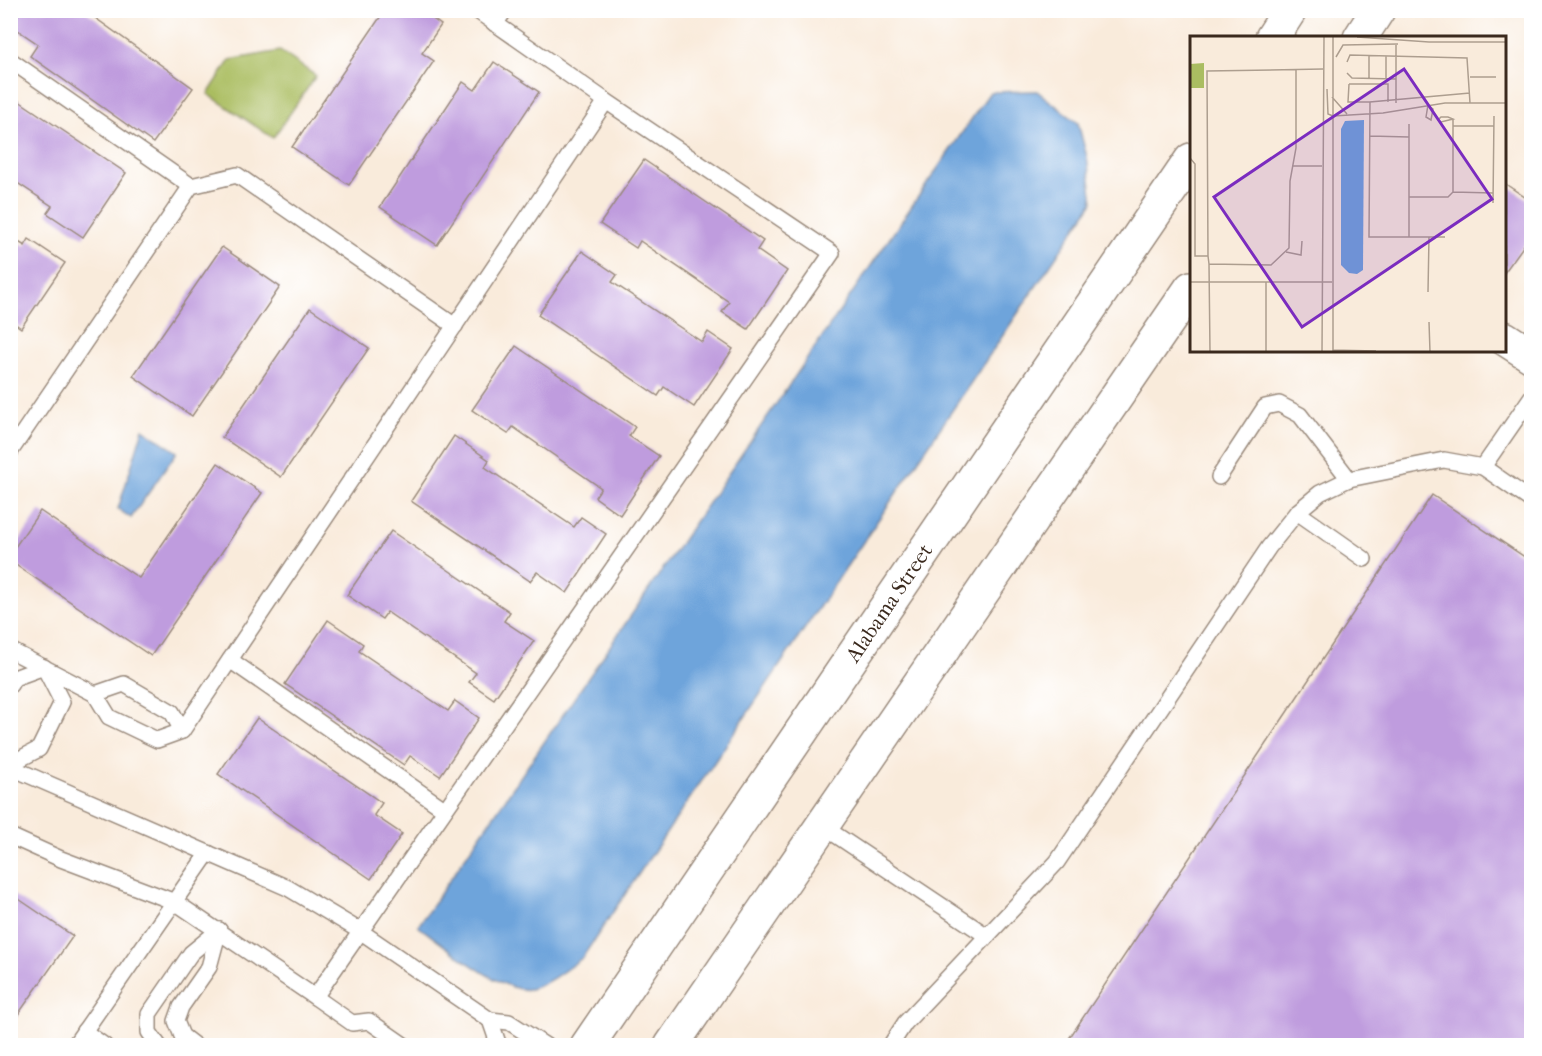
<svg xmlns="http://www.w3.org/2000/svg" width="1542" height="1056" viewBox="0 0 1542 1056" font-family="'IM FELL French Canon',serif">
<style>
.green{fill:#aabd61;stroke:#727440;stroke-width:1.5}
.water{fill:#6ea4db;stroke:#54677c;stroke-width:1.5}
.building{fill:#bf9cde}
.lines{fill:none;stroke-linecap:round;stroke-linejoin:round}
.lane-casing{stroke:#9a8a7c;stroke-width:18}
.secondary-casing{stroke:#9a8a7c;stroke-width:36}
.primary-casing{stroke:#9a8a7c;stroke-width:36}
.lane{stroke:#fff;stroke-width:15}
.secondary{stroke:#fff;stroke-width:33}
.primary{stroke:#fff;stroke-width:33}
.labels{text-anchor:middle;stroke-width:4.5;stroke-linejoin:round;paint-order:stroke}
.street-label{font-size:21px;fill:#3b2a1e;stroke:#fff}
.inset-road{fill:none;stroke:#ad9e8f;stroke-width:1.5}
.view{fill:#7b2cbf;fill-opacity:0.15;stroke:#7b2cbf;stroke-width:3}
.inset-edge{fill:none;stroke:#3b2a1e;stroke-width:3}
</style>
<rect width="100%" height="100%" fill="#fff"/>
<filter id="ink" filterUnits="userSpaceOnUse"><feTurbulence type="fractalNoise" baseFrequency=".0167" numOctaves="2"/><feDisplacementMap in="SourceGraphic" scale="12" xChannelSelector="R" yChannelSelector="G"/><feConvolveMatrix kernelMatrix="1 2 1 2 8 2 1 2 1" color-interpolation-filters="sRGB"/></filter>
<filter id="wash" filterUnits="userSpaceOnUse"><feTurbulence type="fractalNoise" baseFrequency=".008" numOctaves="4" result="noise"/><feDisplacementMap in="SourceGraphic" scale="24" xChannelSelector="R" yChannelSelector="G"/><feGaussianBlur stdDeviation="1.35" result="paint"/><feColorMatrix in="noise" values="0 0 0 0 0 0 0 0 0 0 0 0 0 0 0 0 0 1.4 0 .05"/><feComposite in="paint" operator="in"/></filter>
<g filter="url(#wash)">
<rect width="100%" height="100%" fill="#f9ebdb"/>
<path class="green" d="M280,51L316,76L273,138L208,94L230,60Z"/>
<g class="water">
<path d="M1037,91L1078,123L1087,157L1093,202L582,958C566,969 549,984 530,989C504,995 440,942 418,926L990,92Z"/>
<path d="M143,429L177,452L131,518L118,509Z"/>
</g>
<g id="blocks">
<g class="building">
<path d="M21,10H84L193,88L153,143L30,56L38,44L10,25Z"/>
<path d="M385,10H420L441,25L422,53L434,61L349,185L292,147Z"/>
<path d="M494,62L539,92L437,245L380,207L463,82L475,90Z"/>
<path d="M10,95L126,173L83,237L47,213L52,206L10,178Z"/>
<path d="M644,160L763,241L757,250L787,271L748,329L722,312L729,302L640,241L636,248L600,224Z"/>
<path d="M1504,183L1532,202V234L1504,273Z"/>
<path d="M10,237L25,246L29,239L65,263L21,328L10,320Z"/>
<path d="M222,247L280,287L192,416L133,376Z"/>
<path d="M582,251L617,275L612,282L702,342L708,332L733,349L694,407L664,387L658,396L538,315Z"/>
<path d="M310,308L369,348L281,477L222,437Z"/>
<path d="M516,346L635,427L629,436L659,456L620,515L595,497L601,488L513,427L508,434L472,410Z"/>
<path d="M454,436L489,460L485,467L574,527L581,517L606,534L567,593L537,572L530,581L411,501Z"/>
<path d="M218,463L262,493L151,656L10,561V554L40,511L139,578Z"/>
<path d="M1432,495L1532,562V1046H1064Z"/>
<path d="M391,531L510,612L504,621L534,641L494,699L469,682L476,673L387,612L382,619L347,595Z"/>
<path d="M328,620L363,644L359,651L448,711L455,701L479,718L440,776L410,756L404,765L285,684Z"/>
<path d="M257,718L382,803L374,815L402,834L371,879L218,774Z"/>
<path d="M10,893L73,936L10,1026Z"/>
</g>
</g>
</g>
<g filter="url(#ink)">
<use href="#blocks" fill-opacity="0" stroke="#9a8a7c" stroke-width="1.5"/>
<g class="lines">
<defs>
<g id="lane">
<path d="M476,10L606,101"/>
<path d="M495,24L505,10"/>
<path d="M10,60L191,186"/>
<path d="M10,452L191,186L237,175L455,326"/>
<path d="M1483,467L1532,396"/>
<path d="M1219,477L1265,407L1279,404L1300,415L1349,479"/>
<path d="M1297,512L1364,559"/>
<path d="M10,650L95,694"/>
<path d="M230,660L444,809"/>
<path d="M124,684L172,712L182,731L157,740L109,717L95,694Z"/>
<path d="M10,685L14,678L44,667L62,702L39,749L10,764"/>
<path d="M10,767L288,888L360,931L490,1020L509,1022L546,1046"/>
<path d="M821,825L987,936"/>
<path d="M10,836L61,859L175,902L315,997L832,253L606,101L182,731"/>
<path d="M315,997L352,1023L369,1021L405,1046"/>
<path d="M490,1020L499,1046"/>
<path d="M84,1031L105,1046"/>
<path d="M74,1046L208,853"/>
<path d="M159,1046L149,1032V1014L191,953L219,930"/>
<path d="M195,1046L182,1036L176,1021L181,1007L209,967L219,930"/>
<path d="M890,1046L905,1023L1057,862L1269,547L1297,512L1320,493L1349,479L1444,460L1483,467L1532,501"/>
</g>
<path id="secondary" d="M1504,338L1532,356"/>
<g id="primary">
<path d="M1272,38L1290,10"/>
<path d="M1360,38L1378,10"/>
<path d="M587,1046L1191,160"/>
<path d="M671,1046L1191,288"/>
</g>
</defs>
<use href="#lane" class="lane-casing"/>
<use href="#secondary" class="secondary-casing"/>
<use href="#primary" class="primary-casing"/>
<use href="#lane" class="lane"/>
<use href="#secondary" class="secondary"/>
<use href="#primary" class="primary"/>
</g>
</g>
<g class="labels">
<g class="street-label">
<text transform="translate(889 603) rotate(-56)" y="7">Alabama Street</text>
</g>
</g>
<g transform="translate(1190 36)">
<rect width="316" height="316" fill="#f9ebdb"/>
<path d="M14,27V52H0V28Z" fill="#aabd61"/>
<path d="M174,84L173,234L167,238L159,237L151,229V93L155,85Z" fill="#6ea4db"/>
<path class="inset-road" d="M143,1V316M167,1L239,6H317M179,19V42M196,20V43M146,21L153,9L208,8M157,26L160,19L277,22L280,67M157,37L162,42L206,43M280,41H306M159,48H198V66M159,48L158,66H180M137,53L138,78L143,80M142,61L157,78M206,67V8M238,69L243,73L241,84L236,81ZM143,80L193,77L255,67H317M251,81H258L263,83L251,86L248,84ZM219,88V201H179L180,66L280,57M263,90H304M180,100L219,101M0,122L5,128V220H18L19,228L20,316M103,130H132M263,156L303,157M219,161H258L263,156V83M303,167L304,80M219,201H255M96,216L111,219L112,205M18,220L17,35L133,33M19,228L81,229L99,212L100,145L106,112V33M0,246H142M238,256L239,201M239,286L240,316M143,314L186,315M76,316V246M132,316L134,1"/>
<path class="view" d="M214,33L302,163L112,291L24,161Z"/>
<rect width="316" height="316" class="inset-edge"/>
</g>
<rect width="1542" height="1056" fill="none" stroke="#fff" stroke-width="36"/>
</svg>
